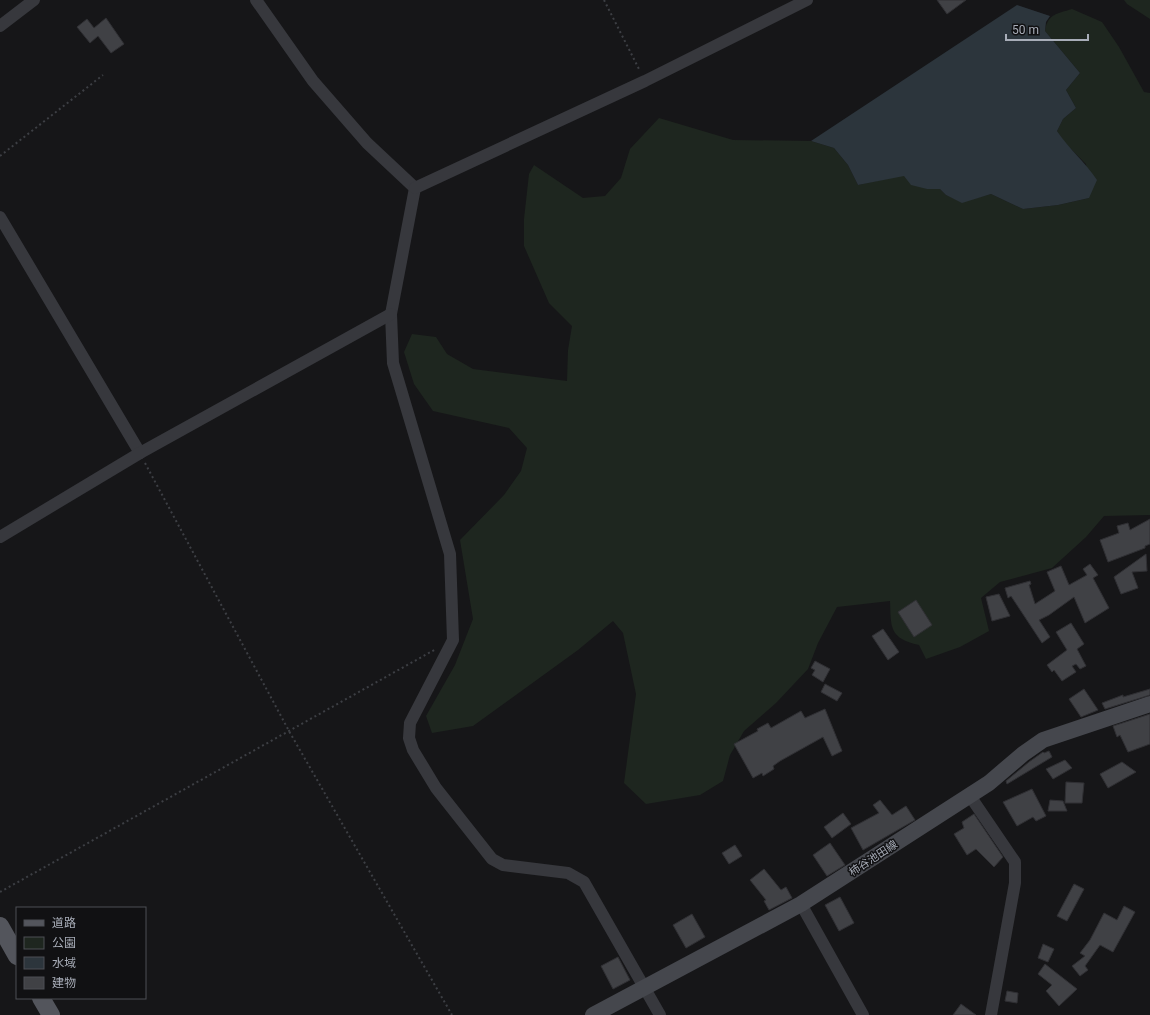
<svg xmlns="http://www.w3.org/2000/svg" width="1150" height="1015" viewBox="0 0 1150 1015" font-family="Roboto,'Noto Sans JP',sans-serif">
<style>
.green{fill:#1e261f}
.water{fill:#2c353c}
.building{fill:#404145;stroke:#303034}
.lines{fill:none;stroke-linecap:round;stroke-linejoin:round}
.path{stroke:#3d3f44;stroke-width:2;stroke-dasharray:2 3;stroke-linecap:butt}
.minor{stroke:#37383d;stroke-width:12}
.secondary{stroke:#45474d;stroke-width:16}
.primary{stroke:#53555c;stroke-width:18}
.labels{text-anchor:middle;stroke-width:3;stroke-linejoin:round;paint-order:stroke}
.street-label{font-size:11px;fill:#a8adb8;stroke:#111113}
</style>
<rect width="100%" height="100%" fill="#161618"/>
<g class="green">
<path d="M1124,0H1150V19L1127,4Z"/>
<path d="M1072,9L1102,22L1119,47L1144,92L1150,93V515L1104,516L1086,537L1052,568L1000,582L981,598L989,631L960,647L926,659L919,645C889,638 891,628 890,601L837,607L818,643L808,669L776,703L744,731L730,755L723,781L700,795L646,804L624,783L636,694L623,633L613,621L578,650L473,726L432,733L426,716L455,665L473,619L460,540L504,495L521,471L527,448L509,428L433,411L414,384L404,352L412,334L436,337L447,354L473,369L567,381L568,350L572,326L549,303L524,246V219L529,174L534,165L583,198L605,196L621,178L630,149L659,118L733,140L811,141L834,148L848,165L858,185L904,175L927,189H940L946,195L962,202L991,194L1023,209L1058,205L1089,198L1086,164L1065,143L1057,131L1063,119L1076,108L1066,90L1080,73L1045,31C1048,13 1057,14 1072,9Z"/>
</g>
<path class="water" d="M1017,5L1050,16L1046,22L1045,31L1080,73L1066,90L1076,108L1063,119L1057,131C1069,149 1085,162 1097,180L1089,198L1058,205L1023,209L991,194L962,203L946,195L940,189H927L911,185L904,176L858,185L848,165L834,148L811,141Z"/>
<g class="building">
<path d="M937,0H966L947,14Z"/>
<path d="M106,18L124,44L111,53L98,36L90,43L77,27L87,19L94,28Z"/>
<path d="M1150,519V544L1145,546V548L1108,562L1100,540L1119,533L1117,526L1128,523L1130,530Z"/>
<path d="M1146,554L1147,571L1132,572L1138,588L1121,594L1114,577Z"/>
<path d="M1090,564L1098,575L1093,578L1109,608L1085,623L1074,597L1049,615L1039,620L1050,637L1042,643L1011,596L1008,598L1005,588L1030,581L1031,584L1029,585L1035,604L1055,591L1047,572L1061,566L1069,585L1087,575L1083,569Z"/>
<path d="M999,594L1010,616L992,621L986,597Z"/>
<path d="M916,600L932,625L914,637L898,612Z"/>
<path d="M1071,623L1084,644L1077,649L1086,666L1080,669L1076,664L1072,666L1076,672L1062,681L1054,670L1052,672L1047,665L1067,650L1056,632Z"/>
<path d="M883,629L899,652L888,660L872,636Z"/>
<path d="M815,661L830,669L823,682L812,675L815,670L811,668Z"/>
<path d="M825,684L842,693L837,701L821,692Z"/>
<path d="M1084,689L1098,710L1081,717L1069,699Z"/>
<path d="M1150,689V695L1105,709L1102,703L1123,695V697Z"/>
<path d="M825,709L842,751L832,756L823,737L780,761L773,766L774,769L763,776L762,773L753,778L734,744L758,731L757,729L768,723L771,728L801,711L805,718Z"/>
<path d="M1150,714V744L1128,752L1120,735L1117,737L1113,726Z"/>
<path d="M1049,751L1052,757L1007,784L1006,781L1029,762L1043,752L1044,753Z"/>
<path d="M1065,760L1072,768L1053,779L1046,769Z"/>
<path d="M1122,762L1136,772L1108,788L1100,774Z"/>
<path d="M1066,782L1084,783L1082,803H1065Z"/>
<path d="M1032,789L1046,816L1036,821L1033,817L1017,826L1003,802Z"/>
<path d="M880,800L892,815L906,806L915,820L863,850L851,828L879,813L873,805Z"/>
<path d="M1050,800L1063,801L1067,811H1048Z"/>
<path d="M843,813L851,824L832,838L824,827Z"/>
<path d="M974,814L1003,857L994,867L976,849L967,855L954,834L964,828L962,822Z"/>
<path d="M830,843L845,865L827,876L813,855Z"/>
<path d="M735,845L742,856L729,864L722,853Z"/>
<path d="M764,869L781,890L786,887L792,898L769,910L764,901L766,900L750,880Z"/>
<path d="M1074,884L1084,889L1067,921L1057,916Z"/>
<path d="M840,897L854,923L839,931L825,905Z"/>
<path d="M1124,906L1135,912L1113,952L1100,945L1085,966L1088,970L1080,976L1072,966L1085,956L1080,953L1090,940L1104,913L1117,920Z"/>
<path d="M692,914L705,937L686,948L673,925Z"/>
<path d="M1043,944L1054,949L1048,962L1038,958Z"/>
<path d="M618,957L630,980L613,989L601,966Z"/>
<path d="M1045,964L1077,989L1059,1006L1046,991L1052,985L1038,974Z"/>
<path d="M1007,991L1018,993L1017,1003L1005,1001Z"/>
<path d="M961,1004L976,1015H953Z"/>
</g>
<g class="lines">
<g class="path">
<path d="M604,0L640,71"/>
<path d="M0,156L103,75"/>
<path d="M145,463L289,731L452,1015"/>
<path d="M0,892L436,649"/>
</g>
<g class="minor">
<path d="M256,0L313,81L367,143L415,188"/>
<path d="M0,26L34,0"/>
<path d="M415,188L391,314L393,363L450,554L453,640L410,723L409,738L413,750L436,788L492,859L503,865L568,873L584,882L660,1015"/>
<path d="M415,188L645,81L807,0"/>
<path d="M0,217L140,453"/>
<path d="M0,537L140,453L391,314"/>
<path d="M970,796L1015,862V883L991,1015"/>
<path d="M801,904L863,1015"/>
</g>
<path class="secondary" d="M593,1015L801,904L989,783L1023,754L1043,740L1150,704"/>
<g class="primary">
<path d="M0,926L17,956"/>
<path d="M41,998L51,1015"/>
</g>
</g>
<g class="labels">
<g class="street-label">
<text transform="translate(873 858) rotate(-33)" y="4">柿谷池田線</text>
</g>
</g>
<rect x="16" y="907" width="130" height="92" fill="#111113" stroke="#4d4f55"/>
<rect x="24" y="920" width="20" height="6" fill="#53555c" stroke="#4d4f55"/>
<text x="52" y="927" font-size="12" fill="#a8adb8">道路</text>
<rect x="24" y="937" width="20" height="12" fill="#1e261f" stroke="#4d4f55"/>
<text x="52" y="947" font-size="12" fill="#a8adb8">公園</text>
<rect x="24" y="957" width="20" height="12" fill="#2c353c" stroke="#4d4f55"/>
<text x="52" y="967" font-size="12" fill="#a8adb8">水域</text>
<rect x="24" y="977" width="20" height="12" fill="#404145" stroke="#4d4f55"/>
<text x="52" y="987" font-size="12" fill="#a8adb8">建物</text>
<path d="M1006 34v6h82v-6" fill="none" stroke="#a8adb8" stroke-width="2"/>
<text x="1012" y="34" font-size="12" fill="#a8adb8" stroke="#111113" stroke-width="3" paint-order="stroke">50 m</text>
</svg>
